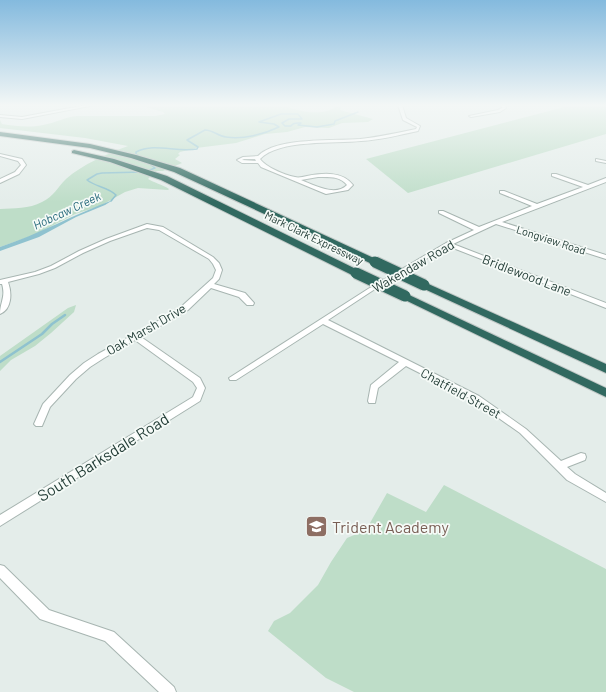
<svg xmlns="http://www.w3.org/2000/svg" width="606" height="692" viewBox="0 0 606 692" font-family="Barlow,sans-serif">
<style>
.green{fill:#beddc8}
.water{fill:#8fc2cf}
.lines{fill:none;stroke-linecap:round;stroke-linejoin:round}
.stream-far1{stroke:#8fc2cf;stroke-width:1.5}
.stream{stroke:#8fc2cf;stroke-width:2.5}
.street-casing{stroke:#a7b5b1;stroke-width:2}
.highway-casing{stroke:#c2c9c7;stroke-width:2}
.street{fill:#fff;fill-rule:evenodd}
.highway{fill:#316960;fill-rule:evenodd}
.highway-bridge-casing{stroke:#c2c9c7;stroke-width:13;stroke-linecap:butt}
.highway-bridge{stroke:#316960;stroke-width:11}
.labels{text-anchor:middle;stroke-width:3.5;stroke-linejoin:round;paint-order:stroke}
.far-street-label{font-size:11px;fill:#243e38;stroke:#f5faf7}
.far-water-label{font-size:12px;font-style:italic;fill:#216578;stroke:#f5faf7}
.street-label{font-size:13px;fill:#243e38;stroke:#f5faf7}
.near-street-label{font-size:16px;fill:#243e38;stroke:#f5faf7}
.near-education-label{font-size:16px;fill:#785e54;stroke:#f5faf7;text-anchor:start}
</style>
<rect width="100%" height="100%" fill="#e4edea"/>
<g class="green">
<path d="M139,105H282C297,111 324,118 338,105H360L341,107L340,110L373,119L368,122L342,123L329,128L305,127L287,132L265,134L236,143L196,148L180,152L178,154L180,155L175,159L182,163L163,171H156L148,179C154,183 162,184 169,189L168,190L138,188L125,192L100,206L75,214L34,235L0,247V209C14,208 29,209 42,202C54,196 57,188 66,179C83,164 107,154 128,146L85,138L0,128V120L2,124C15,126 29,128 43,125C55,123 65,117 77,116H155L165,114L163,112Z"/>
<path d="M572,105H606V134L408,193L366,159Z"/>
<path d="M76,305L74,312L51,333L35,346L11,360L0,371V356L68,308Z"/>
<path d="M444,485L606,569V692H354L326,678L268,631L274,621L290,613L318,585L331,562L347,538L366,530L387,493L426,512Z"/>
</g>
<path class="water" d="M113,200L105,205L76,217L39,237L0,251V247C39,234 75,214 113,200Z"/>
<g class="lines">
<g class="stream-far1">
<path d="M140,157L136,154V152C155,142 176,153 197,149L198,147L187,140L205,130C213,130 218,136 226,137C243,140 264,134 279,127L274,124L259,122L281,114H298L302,119H289L282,123L285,126H291C293,122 297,123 301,123L298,125L317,127L334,124L335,121L358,112"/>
<path d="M147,162L155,168L147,171"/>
<path d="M111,201L116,195C108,187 96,187 87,180L97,174L102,173L142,172"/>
</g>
<path class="stream" d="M0,362L42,334L52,324L65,315"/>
<defs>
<g id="street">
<path d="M86,105H95L22,119L0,117V115L22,117Z"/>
<path d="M398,105H402L406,118L420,126L418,131C399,135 380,140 361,141C334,144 279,139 260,159C266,167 284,175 295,177C298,178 303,177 307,176C323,173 342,171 353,185L348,190L326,194L261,167L258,163H242L237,160L243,157L258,156C276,137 335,141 360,139C379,137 397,133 416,129L417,127L403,120ZM244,159H255L256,161L242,160ZM318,177C329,177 340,176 347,185C335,197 314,185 301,180Z"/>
<path d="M501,105H505L506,108L500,112L471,117L469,116L498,110L502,108Z"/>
<path d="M0,154L22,159L26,165L19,174L0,183V179L15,172L21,165L18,161L0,156Z"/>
<path d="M596,159L606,161V163L596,161Z"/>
<path d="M552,174H556L588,185L606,178V182L502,222L606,255V259L496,224L453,244L606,303V308L448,246L372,291L328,320L479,396L526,429L561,461L581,453L585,454L586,457L585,460L567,467L575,474L606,493V502L567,480L520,433L473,400L406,366L378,388L375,403H369L368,401L371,385L399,362L323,324L236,380H230L229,378L368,289L446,243L474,230L439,213V211H443L479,227L532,206L500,193V191H504L537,204L583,187L552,176Z"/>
<path d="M147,224L163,227L213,257L219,263L222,270L219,279L214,284L245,293L254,303L253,305H247L239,297L211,288L188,310L141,337L200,378L205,388L200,401L0,526V515L193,397L197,388L193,382L135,340L104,358L90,367L76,379L50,407L42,426H36L34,424L43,404L70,375L84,363L98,354L160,320L182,306L213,278L216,270L213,264L209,259L159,230L147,228L110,241L83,253L55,268L39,274L8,282C12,293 12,309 0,314C0,302 6,297 2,284H0V280L35,272L51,266L79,251L106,239Z"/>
<path d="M0,565L4,566L49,610L114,632L174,687L176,692H159L105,641L40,619L0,578Z"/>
</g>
<g id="highway">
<path d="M0,132L90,144L136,155L180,168L378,260L380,262L378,264H372L174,172L131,158L90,148L0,136Z"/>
<path d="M74,150L114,159L167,176L360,271L361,273L356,276L352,275L161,180L110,162L72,153V151Z"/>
<path d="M424,282L606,364V373L420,287L419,285Z"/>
<path d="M405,293L606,388V397L401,298L400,296L401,294Z"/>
</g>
</defs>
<use href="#street" class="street-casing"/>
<use href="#highway" class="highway-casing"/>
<use href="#street" class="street"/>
<use href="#highway" class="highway"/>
<defs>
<g id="highway-bridge">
<path d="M375,262L424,285"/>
<path d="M356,273L405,296"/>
</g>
</defs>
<use href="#highway-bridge" class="highway-bridge-casing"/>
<use href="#highway-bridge" class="highway-bridge"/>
</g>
<linearGradient id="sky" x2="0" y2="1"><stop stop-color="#84bade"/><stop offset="0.52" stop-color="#f3f7f6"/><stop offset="1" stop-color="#f3f7f6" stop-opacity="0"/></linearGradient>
<rect width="606" height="202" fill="url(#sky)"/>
<defs>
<symbol id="school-square" viewBox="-11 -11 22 22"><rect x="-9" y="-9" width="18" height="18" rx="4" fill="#8d6e63" stroke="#f5faf7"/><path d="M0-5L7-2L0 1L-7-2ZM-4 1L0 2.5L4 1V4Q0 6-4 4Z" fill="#fff"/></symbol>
</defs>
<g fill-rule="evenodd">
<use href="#school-square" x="304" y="514" width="25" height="25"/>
</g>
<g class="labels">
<g class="far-street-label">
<text transform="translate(314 238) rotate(26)" y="4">Mark Clark Expressway</text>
<text transform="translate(551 240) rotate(18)" y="4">Longview Road</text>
</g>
<g class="far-water-label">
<text transform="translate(67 211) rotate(-25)" y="4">Hobcaw Creek</text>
</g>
<g class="street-label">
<text transform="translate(413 266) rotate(-30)" y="5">Wakendaw Road</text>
<text transform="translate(527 275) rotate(21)" y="5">Bridlewood Lane</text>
<text transform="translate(146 329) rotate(-30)" y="5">Oak Marsh Drive</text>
<text transform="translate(461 393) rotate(29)" y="5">Chatfield Street</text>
</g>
<g class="near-street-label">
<text transform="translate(103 457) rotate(-32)" y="6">South Barksdale Road</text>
</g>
<g class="near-education-label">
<text x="332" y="533">Trident Academy</text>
</g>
</g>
</svg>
